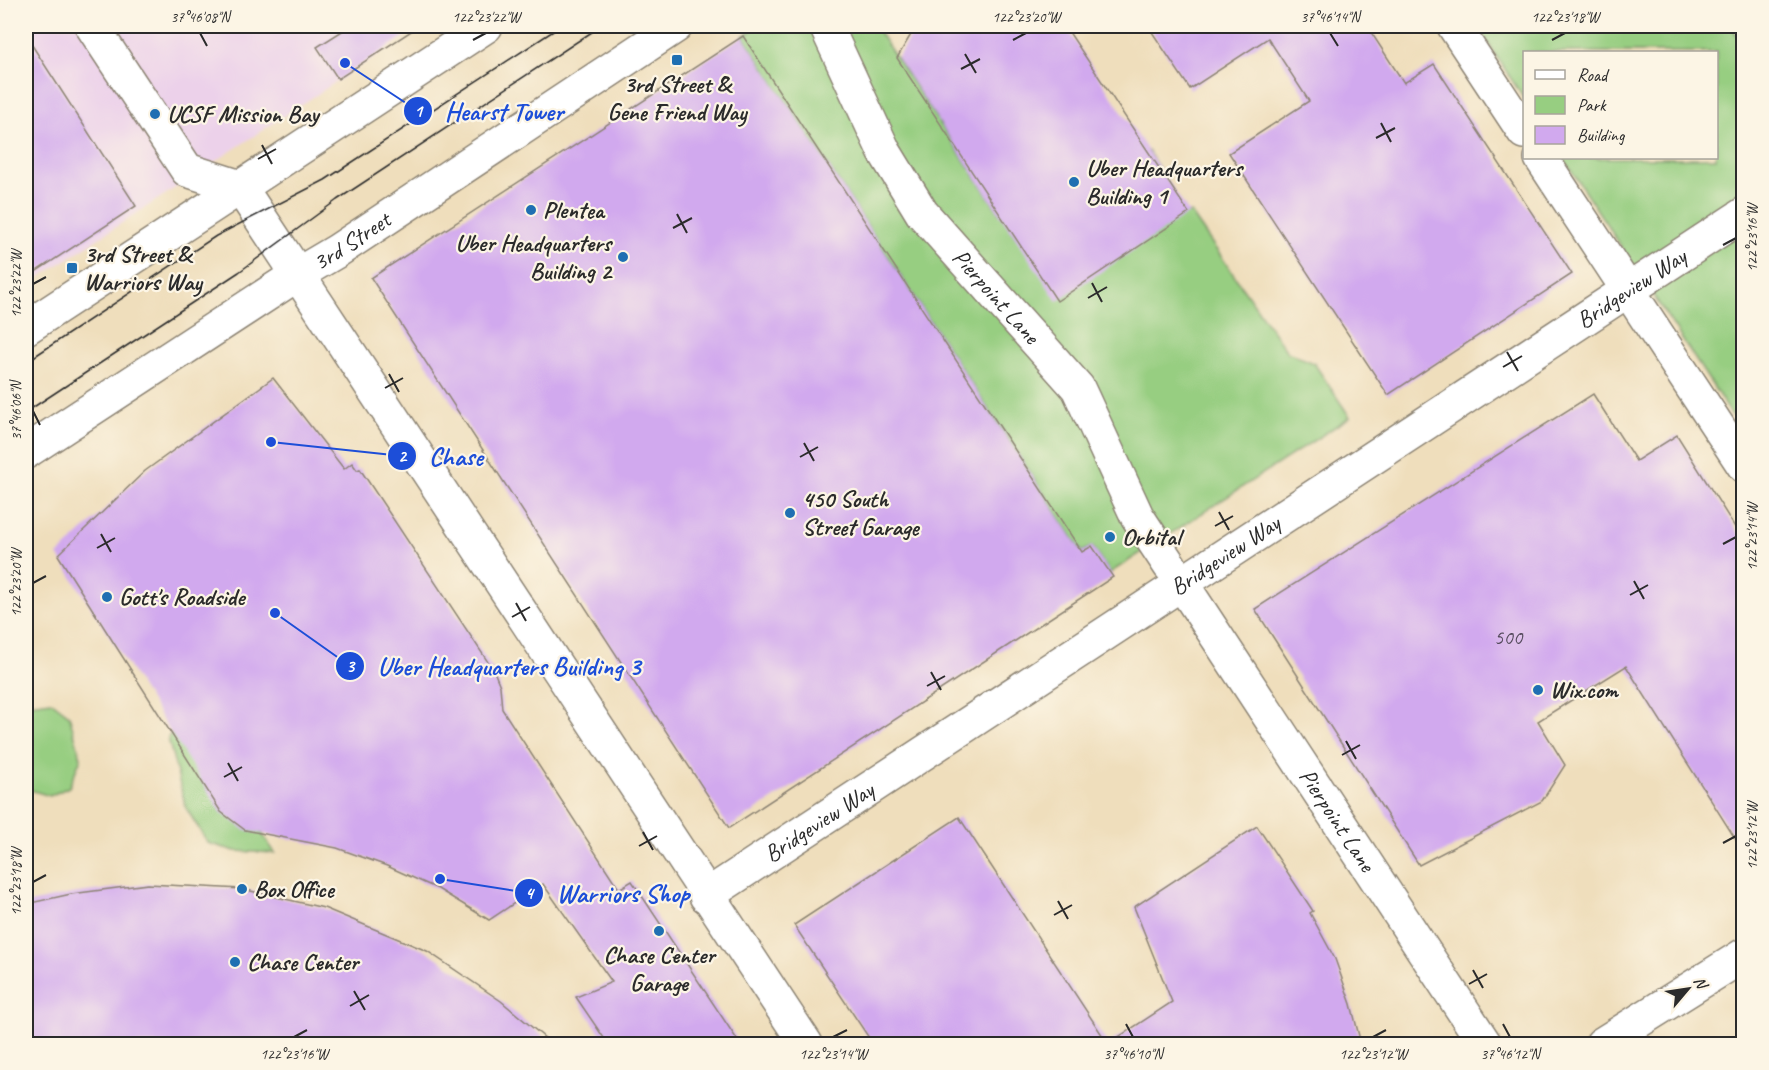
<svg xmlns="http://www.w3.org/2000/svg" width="1769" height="1070" viewBox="0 0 1769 1070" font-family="Caveat,sans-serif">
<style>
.built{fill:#ecd1ea}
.green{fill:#97ce81;stroke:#617c56;stroke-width:1.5}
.building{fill:#d1a9ee}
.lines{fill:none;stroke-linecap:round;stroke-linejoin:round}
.minor-casing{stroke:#8d8474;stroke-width:36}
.major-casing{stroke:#8d8474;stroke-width:36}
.minor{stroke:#fff;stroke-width:33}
.major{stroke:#fff;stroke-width:33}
.tram{stroke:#2b2b2b;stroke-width:1.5}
.ticks{fill:none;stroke:#2b2b2b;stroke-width:2}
.poi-dot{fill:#1f6fb2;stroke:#fcf5e5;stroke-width:2}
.labels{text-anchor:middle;stroke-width:4.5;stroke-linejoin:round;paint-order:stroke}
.number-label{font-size:21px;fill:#544a5c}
.poi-label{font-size:24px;font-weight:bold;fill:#2b2b2b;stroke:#fcf5e5;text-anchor:start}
.street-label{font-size:24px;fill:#2b2b2b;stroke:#fcf5e5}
.leader{fill:none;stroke:#1d4ed8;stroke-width:2}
.callout-dot{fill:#1d4ed8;stroke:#fcf5e5;stroke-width:2}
.mark-label{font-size:18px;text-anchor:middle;font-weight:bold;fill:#fff}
.callout-label{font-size:26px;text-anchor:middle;font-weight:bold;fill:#1d4ed8;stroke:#fcf5e5;stroke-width:4.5;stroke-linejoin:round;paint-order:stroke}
.neatline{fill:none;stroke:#2b2b2b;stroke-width:2}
.ticks-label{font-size:15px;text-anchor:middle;fill:#2b2b2b}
</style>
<rect width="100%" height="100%" fill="#fcf5e5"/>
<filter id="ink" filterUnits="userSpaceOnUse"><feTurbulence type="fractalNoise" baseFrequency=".0167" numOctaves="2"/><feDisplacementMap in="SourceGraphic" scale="12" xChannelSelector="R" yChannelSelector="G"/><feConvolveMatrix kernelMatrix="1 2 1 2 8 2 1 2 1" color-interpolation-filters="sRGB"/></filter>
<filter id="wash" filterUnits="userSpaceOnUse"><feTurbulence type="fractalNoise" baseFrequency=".008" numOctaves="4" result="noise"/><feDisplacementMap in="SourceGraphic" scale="24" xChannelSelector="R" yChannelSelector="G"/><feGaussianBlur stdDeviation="1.35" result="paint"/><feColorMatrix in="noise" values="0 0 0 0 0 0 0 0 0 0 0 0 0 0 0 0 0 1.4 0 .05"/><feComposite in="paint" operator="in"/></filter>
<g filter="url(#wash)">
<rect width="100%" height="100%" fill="#efdebc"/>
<path class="built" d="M26,26H421L26,286Z"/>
<g class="green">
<path d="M759,26H875L1016,238L1148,151L1188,214L1191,213L1287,352L1314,363L1350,417L1110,573L1092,546L1082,552L743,36Z"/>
<path d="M1477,26H1731L1743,45V432L1563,158H1716V52H1524V99Z"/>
<path d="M51,701L69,715L81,758L69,787L50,796L30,790L26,780V712L29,704Z"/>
<path d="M182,713L275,853L235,851L208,843L186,808L168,738Z"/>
</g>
<g id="blocks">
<g class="building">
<path d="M350,26H419L338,79L317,47Z"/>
<path d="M916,26H1065L1189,213L1057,301L897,58Z"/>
<path d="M1148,26H1367L1404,83L1434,64L1572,274L1388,395L1229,153L1309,101L1268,38L1190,89Z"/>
<path d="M26,36L136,206L26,278Z"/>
<path d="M743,36L1082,552L1092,546L1113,577L729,828L371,278Z"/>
<path d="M273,378L344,469L352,463L357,470L360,469L494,671L500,686L502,709L619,889L632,881L740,1044H608L576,997L612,982L543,884L489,920L438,889L387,866L337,848L245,830L221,812L58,555L145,471Z"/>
<path d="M1593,394L1636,461L1677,435L1743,540V851L1626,666L1538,721L1565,765L1542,801L1419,865L1255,609Z"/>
<path d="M959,817L1108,1044L1172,1002L1134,907L1257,826L1313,911L1310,913L1335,959L1351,1004L1361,1044H873L794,925Z"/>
<path d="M148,884L242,889L324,908L427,951L501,1001L552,1044H26V904L71,894Z"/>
</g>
</g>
</g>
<g filter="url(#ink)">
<use href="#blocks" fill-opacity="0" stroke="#8d8474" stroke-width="1.5"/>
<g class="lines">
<defs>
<g id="minor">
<path d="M92,26L187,170L240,187L806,1044"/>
<path id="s1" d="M826,26L884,151L922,213L1078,388L1137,516L1170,566"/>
<path d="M1454,26L1524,132"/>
<path d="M1541,158L1744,466"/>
<path id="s2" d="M1190,596L1485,1044"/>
<path id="s3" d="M706,896L1744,214"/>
<path d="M1602,1044L1744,955"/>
</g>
<g id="major">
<path d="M26,328L486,26"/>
<path id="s4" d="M26,452L298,274L337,251L676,26"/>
</g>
</defs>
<use href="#minor" class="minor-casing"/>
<use href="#major" class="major-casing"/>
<use href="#minor" class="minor"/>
<use href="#major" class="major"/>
<g class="tram">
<path d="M26,362L216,236L325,180L561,26"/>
<path d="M26,412L239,272L337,200L601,26"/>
</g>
</g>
</g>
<path class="ticks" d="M200,33L207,46M1330,33L1338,46M473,40L486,33M1013,40L1026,33M1552,40L1565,33M965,54L976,73M961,69L980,59M1381,123L1391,142M1376,138L1395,128M262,145L272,164M258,159L276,149M677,214L687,233M673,228L692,218M1723,245L1736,238M1092,283L1102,302M33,284L46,277M1088,298L1107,287M1507,352L1518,371M1503,367L1522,356M389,374L399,392M385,388L403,378M33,411L40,425M804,443L814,461M800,457L818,447M1219,512L1229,530M1215,526L1233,516M101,534L111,552M1723,544L1736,537M97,548L115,538M1634,581L1644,599M33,583L46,576M1630,595L1648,585M516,603L526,621M512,617L530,607M931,672L941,690M927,686L945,676M1346,741L1356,759M1342,755L1360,745M228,763L238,781M224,777L242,767M643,832L653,850M1723,843L1736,836M639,846L657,836M33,882L46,875M1058,901L1068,919M1054,915L1072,905M1473,970L1483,988M1469,984L1487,974M354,991L365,1010M350,1006L369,995M1126,1024L1133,1037M1503,1024L1510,1037M294,1037L307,1030M833,1037L847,1030M1373,1037L1386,1030"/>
<g class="poi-dot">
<rect x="671" y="54" width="12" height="12" rx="3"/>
<circle cx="155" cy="114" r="6"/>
<circle cx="1074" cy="182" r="6"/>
<circle cx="531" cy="210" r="6"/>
<circle cx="623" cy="257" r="6"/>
<rect x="66" y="262" width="12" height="12" rx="3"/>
<circle cx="790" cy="513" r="6"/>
<circle cx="1110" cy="537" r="6"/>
<circle cx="107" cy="597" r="6"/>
<circle cx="1538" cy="690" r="6"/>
<circle cx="242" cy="889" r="6"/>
<circle cx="659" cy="931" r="6"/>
<circle cx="235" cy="962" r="6"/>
</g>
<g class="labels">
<g class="number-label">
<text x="1508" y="644">500</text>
</g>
<g class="poi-label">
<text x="677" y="92" text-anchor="middle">3rd Street &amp;<tspan x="677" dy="28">Gene Friend Way</tspan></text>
<text x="167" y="122">UCSF Mission Bay</text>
<text x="1086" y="176">Uber Headquarters<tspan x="1086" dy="28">Building 1</tspan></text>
<text x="543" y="218">Plentea</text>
<text x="611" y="251" text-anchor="end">Uber Headquarters<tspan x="611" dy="28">Building 2</tspan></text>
<text x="84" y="262">3rd Street &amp;<tspan x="84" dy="28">Warriors Way</tspan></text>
<text x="802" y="507">450 South<tspan x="802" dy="28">Street Garage</tspan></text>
<text x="1122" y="545">Orbital</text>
<text x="119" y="605">Gott's Roadside</text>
<text x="1550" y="698">Wix.com</text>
<text x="254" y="897">Box Office</text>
<text x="659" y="963" text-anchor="middle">Chase Center<tspan x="659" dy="28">Garage</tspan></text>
<text x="247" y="970">Chase Center</text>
</g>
<g class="street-label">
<text dy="8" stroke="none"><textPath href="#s4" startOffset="388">3rd Street</textPath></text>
<text dy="8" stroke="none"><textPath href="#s3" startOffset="1107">Bridgeview Way</textPath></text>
<text dy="8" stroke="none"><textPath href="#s1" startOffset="322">Pierpoint Lane</textPath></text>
<text dy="8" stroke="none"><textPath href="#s3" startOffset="621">Bridgeview Way</textPath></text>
<text dy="8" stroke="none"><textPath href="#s2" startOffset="268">Pierpoint Lane</textPath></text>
<text dy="8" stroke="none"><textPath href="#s3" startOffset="135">Bridgeview Way</textPath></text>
</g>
</g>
<path class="leader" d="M345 63L418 111M271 442L402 456M275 613L350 666M440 879L529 893"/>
<g class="callout-dot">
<circle cx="345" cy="63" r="6"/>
<circle cx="271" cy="442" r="6"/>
<circle cx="275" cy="613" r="6"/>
<circle cx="440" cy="879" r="6"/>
<circle cx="418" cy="111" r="15"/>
<circle cx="402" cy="456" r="15"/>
<circle cx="350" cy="666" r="15"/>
<circle cx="529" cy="893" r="15"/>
</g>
<g class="mark-label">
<text x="418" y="117">1</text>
<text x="402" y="462">2</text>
<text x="350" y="672">3</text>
<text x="529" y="899">4</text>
</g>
<g class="callout-label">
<text x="504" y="120">Hearst Tower</text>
<text x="456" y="465">Chase</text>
<text x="509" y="675">Uber Headquarters Building 3</text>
<text x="623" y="902">Warriors Shop</text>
</g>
<rect width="1769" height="1070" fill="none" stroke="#fcf5e5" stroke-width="66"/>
<rect x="1523" y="51" width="195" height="108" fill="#fcf5e5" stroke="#a8a49b" stroke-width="1.5"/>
<rect x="1535" y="70" width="30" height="9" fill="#ffffff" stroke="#a8a49b" stroke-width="1.5"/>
<text x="1577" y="81" font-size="18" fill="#2b2b2b">Road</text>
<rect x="1535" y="96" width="30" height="18" fill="#97ce81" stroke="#a8a49b" stroke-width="1.5"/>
<text x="1577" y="111" font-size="18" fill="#2b2b2b">Park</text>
<rect x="1535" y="126" width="30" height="18" fill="#d1a9ee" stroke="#a8a49b" stroke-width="1.5"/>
<text x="1577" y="141" font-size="18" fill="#2b2b2b">Building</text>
<g transform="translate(1688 989) rotate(61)" stroke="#fcf5e5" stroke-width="4.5" paint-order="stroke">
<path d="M0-4.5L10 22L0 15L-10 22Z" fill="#2b2b2b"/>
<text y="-9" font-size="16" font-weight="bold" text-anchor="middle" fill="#2b2b2b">N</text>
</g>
<rect x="33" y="33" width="1703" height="1004" class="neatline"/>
<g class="ticks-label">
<text x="200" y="22">37°46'08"N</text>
<text x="486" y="22">122°23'22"W</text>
<text x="1026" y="22">122°23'20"W</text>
<text x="1330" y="22">37°46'14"N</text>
<text x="1565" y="22">122°23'18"W</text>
<text transform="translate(1752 238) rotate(-90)" y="5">122°23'16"W</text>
<text transform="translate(16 284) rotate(-90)" y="5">122°23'22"W</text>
<text transform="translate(16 411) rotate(-90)" y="5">37°46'06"N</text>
<text transform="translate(1752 537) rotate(-90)" y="5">122°23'14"W</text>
<text transform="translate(16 583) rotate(-90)" y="5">122°23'20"W</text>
<text transform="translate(1752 836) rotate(-90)" y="5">122°23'12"W</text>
<text transform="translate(16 882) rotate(-90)" y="5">122°23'18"W</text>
<text x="294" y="1059">122°23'16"W</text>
<text x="833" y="1059">122°23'14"W</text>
<text x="1133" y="1059">37°46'10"N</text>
<text x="1373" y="1059">122°23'12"W</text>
<text x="1510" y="1059">37°46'12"N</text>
</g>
</svg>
